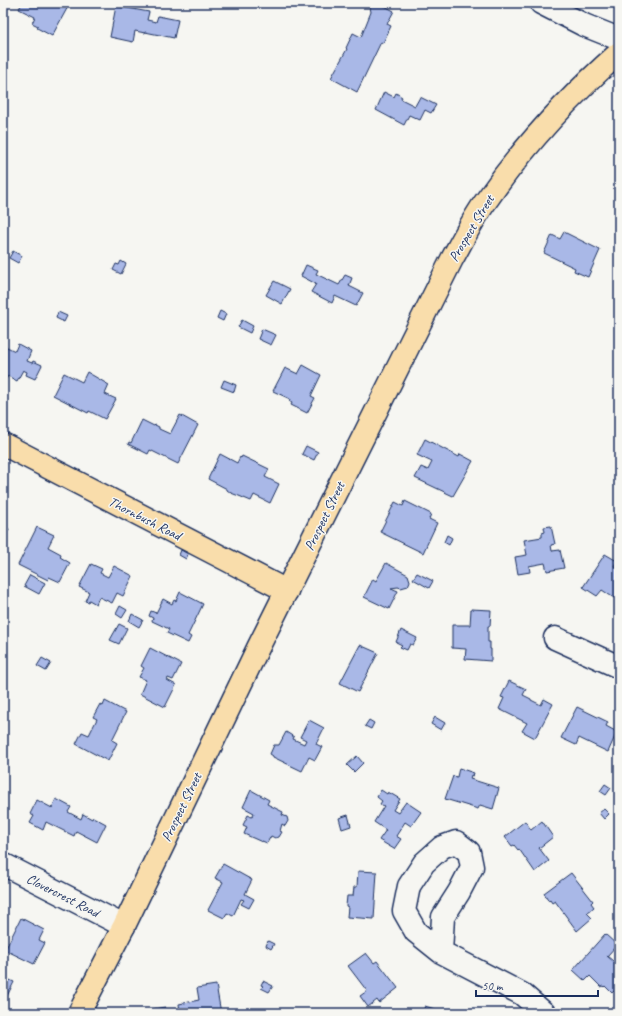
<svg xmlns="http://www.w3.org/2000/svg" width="622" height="1016" viewBox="0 0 622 1016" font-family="Caveat,sans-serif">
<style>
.building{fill:#a9b8e7;stroke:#1b2f5e}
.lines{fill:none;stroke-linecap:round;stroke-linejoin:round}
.minor-casing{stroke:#1b2f5e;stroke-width:25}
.major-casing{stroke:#1b2f5e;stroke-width:25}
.minor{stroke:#f6f6f2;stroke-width:22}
.major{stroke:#f9ddab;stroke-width:22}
.labels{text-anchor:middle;stroke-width:3;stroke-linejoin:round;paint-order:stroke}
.street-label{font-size:14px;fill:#1b2f5e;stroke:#f6f6f2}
</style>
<rect width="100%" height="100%" fill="#f6f6f2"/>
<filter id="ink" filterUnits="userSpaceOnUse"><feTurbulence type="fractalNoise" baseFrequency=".025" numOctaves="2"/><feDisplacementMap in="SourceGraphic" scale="8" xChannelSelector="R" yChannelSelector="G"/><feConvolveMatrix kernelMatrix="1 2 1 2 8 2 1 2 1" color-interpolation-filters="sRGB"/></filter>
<g filter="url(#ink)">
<g class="building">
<path d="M22,3H70L52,36L37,28L38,26L32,23L35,17L19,9Z"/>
<path d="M372,3H379L394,11L387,24L391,26L383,43L381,42L357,92L331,78L347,49L346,48L353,33L361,37L371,12L370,7Z"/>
<path d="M116,6L149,12L147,20L156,22L158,16L178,20L174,38L145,32V33L135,31L133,42L110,37Z"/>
<path d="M384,92L394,97L396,93L402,97L401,99L415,106L420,97L436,105L431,113L425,110L420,120L409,115L404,125L376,110Z"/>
<path d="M564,232L600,250L588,277L574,271L575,268L544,253L552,235L560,239Z"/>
<path d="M13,251L22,256L18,263L9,258Z"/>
<path d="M121,261L126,264L121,274L113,270L116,264L119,265Z"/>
<path d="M306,265L318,270L316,274L339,285L345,275L352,278L349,286L363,293L356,306L335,296L332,303L311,292L316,284L301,276Z"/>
<path d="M274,281L290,289L282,304L266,295Z"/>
<path d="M220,311L226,314L223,321L217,318Z"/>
<path d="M58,312L67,316L64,322L56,318Z"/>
<path d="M242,320L253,326L250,333L238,327Z"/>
<path d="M262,329L276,335L271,345L258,339Z"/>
<path d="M18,344L31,351L27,361L32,363L33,361L42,365L35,379L26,375L27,372L23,370L17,381L8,376L6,379L3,377L4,371H3V345L15,351Z"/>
<path d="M303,365L321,375L311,396L315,398L307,413L291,405L292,403L289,401L290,399L273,391L285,368L298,374Z"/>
<path d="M87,372L109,385L105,394L116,399L105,419L89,411L88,413L53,395L64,373L82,382Z"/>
<path d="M224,380L236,385L234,392L221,387Z"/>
<path d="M180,415L198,425L178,464L150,450L148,454L128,444L129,442L131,443L142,420L154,426L155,425L159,427V429L170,434Z"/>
<path d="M425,439L459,457L460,454L473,461L453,496L415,478L421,467L428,470L432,462L417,455Z"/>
<path d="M306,446L318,452L314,460L302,454Z"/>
<path d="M220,454L237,463L240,457L241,458L242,456L269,469L265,477L279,484L270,503L254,495L251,501L239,496L231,493L227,490V489L208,479Z"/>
<path d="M405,501L431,514L429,519L437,523L423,553L380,532L395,502L403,506Z"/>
<path d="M3,526L9,529L3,542Z"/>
<path d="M551,526L555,544L551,545L552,551L560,550L564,568L547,571L545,563L529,566L530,572L518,574L515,557L527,555L524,540L542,537V533L545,532L544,527Z"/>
<path d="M37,527L54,535L48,547L61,554L60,557L70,563L60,582L49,577L48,580L18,565Z"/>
<path d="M447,535L452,538L449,545L444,542Z"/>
<path d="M181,550L188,554L186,559L179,555Z"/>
<path d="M605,554L617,561L614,566L619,570V598L618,599L615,597L614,598L602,590L597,596L583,587Z"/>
<path d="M386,563L408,575L410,581L408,586L401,588L398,587L391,588L398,591L389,609L364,597L373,579L376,581Z"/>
<path d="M91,564L102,569L100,573L108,577L114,566L133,576L123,596L117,593L112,603L99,597L96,604L89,600L88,602L85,601L89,592L79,587Z"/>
<path d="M417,573L433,581L429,588L413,579Z"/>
<path d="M30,575L45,583L39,594L24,586Z"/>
<path d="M180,592L203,604L188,635L191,637L188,643L167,633L169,629L152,621L153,618L149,616L151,611L156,613L163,599L172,604L174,600L176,601Z"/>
<path d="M120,606L127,610L122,618L116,614Z"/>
<path d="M471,609L491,610L490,626H488V642H490V649H491V661L465,659L466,649L452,648V625H470Z"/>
<path d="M132,614L143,620L139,627L129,621Z"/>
<path d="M119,624L127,628L119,644L110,640Z"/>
<path d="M401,630L417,638L413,645L410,644L407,650L400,647L402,645L396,642Z"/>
<path d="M360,645L378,653L358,692L340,683Z"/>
<path d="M150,648L181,664L173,680L168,678L167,680L176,685L165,707L140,694L146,680L139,677L144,668L141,666Z"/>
<path d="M42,658L51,663L46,671L37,666Z"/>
<path d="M509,681L526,689L523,695L531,699V700L541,705L544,699L553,704L535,738L522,731L527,723L499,709L504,698L501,697Z"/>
<path d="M105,701L126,712L112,740L117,743L108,761L76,744L82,732L89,735L97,719L93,717L100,704L103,706Z"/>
<path d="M577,707L608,722L606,726L617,732L608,752L579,738L576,745L561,738Z"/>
<path d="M435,717L445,723L441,730L431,724Z"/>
<path d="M309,720L324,728L316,744L322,747L315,760L309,757L302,771L273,757V756L270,754L274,745H279L286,732L294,737L293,739L304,744L306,740L300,737Z"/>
<path d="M369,720L374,723L371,729L365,726Z"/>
<path d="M357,756L363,763L354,772L347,765Z"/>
<path d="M459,768L474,773L473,776L471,775L470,779L499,788L493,809L480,805L478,809L445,799L453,776L457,777Z"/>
<path d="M605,784L611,788L606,795L600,791Z"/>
<path d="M251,790L269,800L267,804L283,812L282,815L287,817L288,821L285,826L282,824L280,831L282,832L279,837L275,838L271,836L267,843L262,841V842L244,834L247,827L243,825L248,815L252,817L254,813L243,807Z"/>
<path d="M381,790L387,794L388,792L400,799L393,810L398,813L406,802L421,812L411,826L405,822L396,836L401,839L394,849L379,840L386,830L374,822L384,806L380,804L382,801L377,797Z"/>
<path d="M56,799L71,807L68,812L81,819L83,814L92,819L93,817L106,824L97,842L76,831L74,836L46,822L43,830L30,823L34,816L30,814L37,800L52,808Z"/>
<path d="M604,809L609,814L604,819L599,813Z"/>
<path d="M348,815L351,826L342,829L339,818Z"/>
<path d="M525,821L531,830L542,821L553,837L539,848L549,861L535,872L519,849L518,850L514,845L512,846L505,837Z"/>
<path d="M223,864L252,880L245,894L254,899L249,908L241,904L244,900L241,899L233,916L227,913L224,918L208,910L223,882L215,878Z"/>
<path d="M358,871L377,872L374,919L347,917L348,907L346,906L347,896H353L354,887H357Z"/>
<path d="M571,873L593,901L591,903L594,907L587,913L592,918L577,931L555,901L552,903L550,900L549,901L544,893Z"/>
<path d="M21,918L44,930L39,940L45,943L34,964L5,950Z"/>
<path d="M605,934L617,945L607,956L619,966V986L612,993L605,986L604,987L603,986L601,987L590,976L585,981L573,970Z"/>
<path d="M268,941L274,944L271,949L266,946Z"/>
<path d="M366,953L374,963L377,961L398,988L379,1003L377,1000L368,1007L360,996L367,991L348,966Z"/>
<path d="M3,977L14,982L3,1004Z"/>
<path d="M263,981L273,986L269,992L261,988L263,986L261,985Z"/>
<path d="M216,985L221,1013H180L179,1004L199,1000L197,988Z"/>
<path d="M425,1006L441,1011L440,1013H422Z"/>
<path d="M165,1007V1013H154L153,1009Z"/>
</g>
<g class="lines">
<defs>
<g id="minor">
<path d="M541,3L584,25L619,39"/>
<path d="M555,638L619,667"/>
<path d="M3,864L124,926"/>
<path d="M441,952L443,917L459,892L472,867L469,852L456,842L442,847L424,863L409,886L404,911L416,932L441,952L522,994L544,1013"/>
</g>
<g id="major">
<path d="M3,444L287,591"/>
<path d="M79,1013L124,926L258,648L452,259C463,239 473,219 486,201C524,146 569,97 619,53"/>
</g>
</defs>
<use href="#minor" class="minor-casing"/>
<use href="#major" class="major-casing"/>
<use href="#minor" class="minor"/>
<use href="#major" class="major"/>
</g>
</g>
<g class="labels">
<g class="street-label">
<text transform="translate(471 228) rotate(-59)" y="5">Prospect Street</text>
<text transform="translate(324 516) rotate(-64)" y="5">Prospect Street</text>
<text transform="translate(145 518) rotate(27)" y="5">Thornbush Road</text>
<text transform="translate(181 807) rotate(-64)" y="5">Prospect Street</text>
<text transform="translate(63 895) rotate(27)" y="5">Clovercrest Road</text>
</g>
</g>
<rect width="622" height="1016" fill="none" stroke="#f6f6f2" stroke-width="16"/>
<rect x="8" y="8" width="606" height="1000" fill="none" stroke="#1b2f5e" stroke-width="1.5" filter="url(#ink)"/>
<path d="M476 990v6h122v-6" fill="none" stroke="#1b2f5e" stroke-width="2"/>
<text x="482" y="990" font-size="12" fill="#1b2f5e" stroke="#f6f6f2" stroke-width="3" paint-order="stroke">50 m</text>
</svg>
